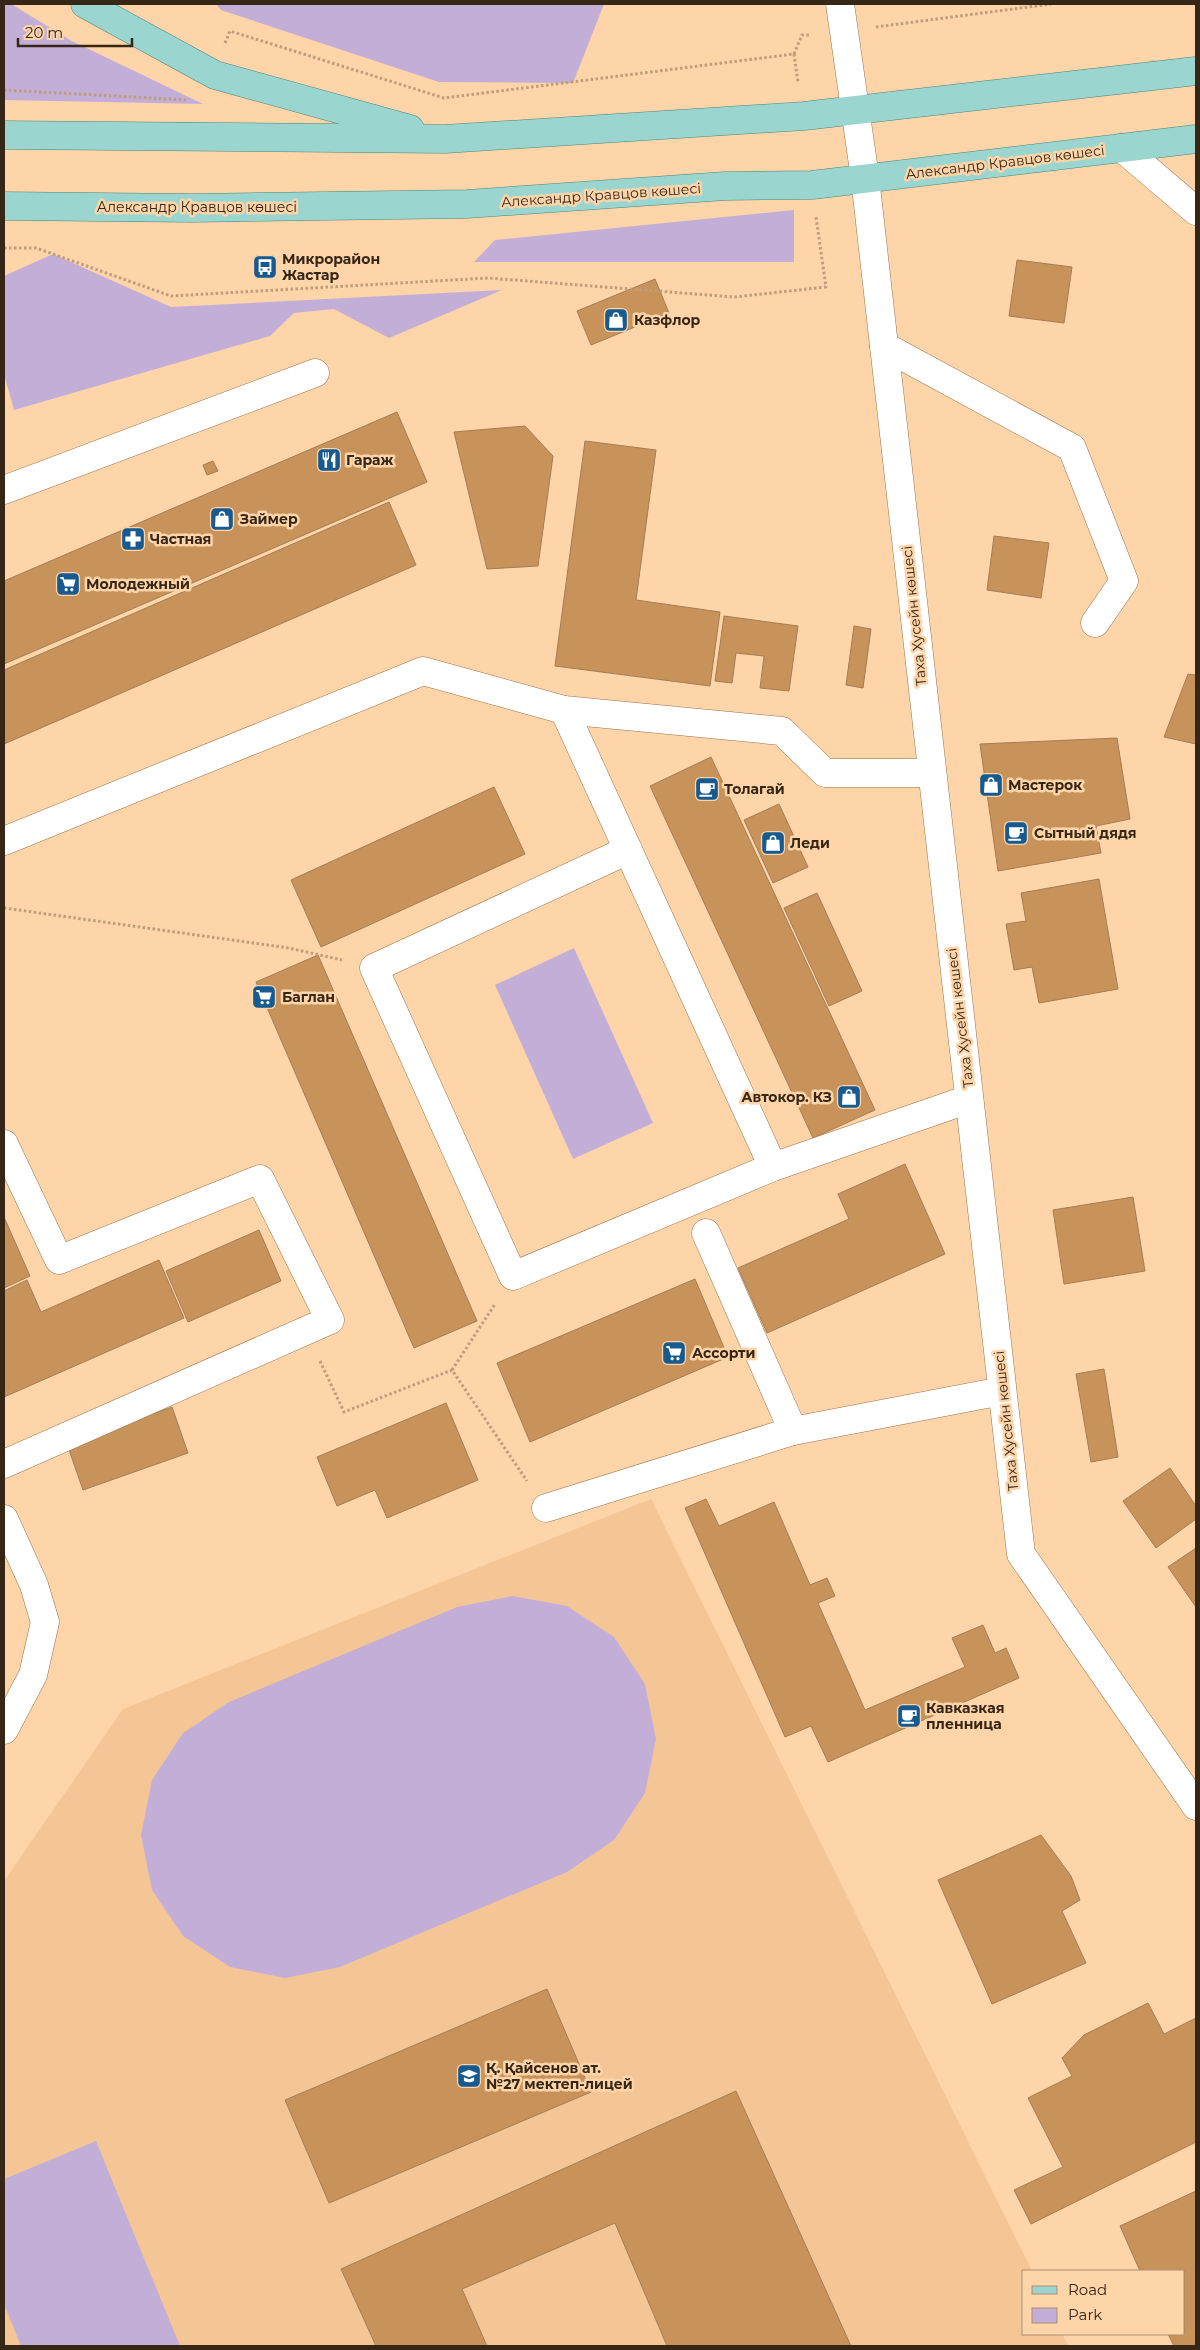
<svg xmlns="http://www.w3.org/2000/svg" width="1200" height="2350" viewBox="0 0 1200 2350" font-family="Montserrat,sans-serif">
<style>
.built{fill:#f5c695}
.green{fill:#c3aed8}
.building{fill:#c8935a;stroke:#a47d55}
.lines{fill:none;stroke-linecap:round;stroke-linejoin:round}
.minor-casing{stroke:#9a744c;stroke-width:29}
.major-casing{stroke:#4b867a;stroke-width:29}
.path{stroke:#bf9d7a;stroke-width:3;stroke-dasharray:2.5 2.5;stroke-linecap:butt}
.minor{stroke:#fff;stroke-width:28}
.major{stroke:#9ad5d0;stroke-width:28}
.labels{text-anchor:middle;stroke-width:5;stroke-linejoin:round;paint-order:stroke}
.street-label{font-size:14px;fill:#362615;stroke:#fed4a9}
.poi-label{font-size:14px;font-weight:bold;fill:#362615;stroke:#fed4a9;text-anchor:start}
</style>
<rect width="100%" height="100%" fill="#fed4a9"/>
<path class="built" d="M651,1499L1032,2271H1024V2334H1062L1069,2346H4V1881L123,1709Z"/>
<g class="green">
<path d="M4,4H11L72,41L203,104L4,100Z"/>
<path d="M216,4H604L573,83L439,82L221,10Z"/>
<path d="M794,210V262H474L495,240Z"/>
<path d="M53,254L171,307L502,290L389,338L334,309L294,313L270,336L14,410L4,374V276Z"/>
<path d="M574,948L653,1123L573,1159L495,985Z"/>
<path d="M512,1596L567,1606L614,1637L645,1684L656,1739L645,1793L614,1840L567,1872L340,1967L285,1978L230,1967L183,1936L152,1890L141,1835L152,1780L183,1733L229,1702L457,1607Z"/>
<path d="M96,2141L180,2346H21L4,2304V2179Z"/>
</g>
<g class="building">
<path d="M1017,260L1072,267L1064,323L1009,316Z"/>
<path d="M655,279L669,313L591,345L577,311Z"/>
<path d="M397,412L427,482L4,664V581Z"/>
<path d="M525,426L553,456L538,566L487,569L454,432Z"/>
<path d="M585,441L656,450L636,600L720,612L710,686L555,666Z"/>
<path d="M213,461L218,471L207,475L203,465Z"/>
<path d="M389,502L416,565L4,744V670Z"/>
<path d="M994,536L1049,543L1041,598L987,590Z"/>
<path d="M724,616L798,626L789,691L760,688L764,656L736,653L732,683L715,681Z"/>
<path d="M854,626L871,629L863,688L846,685Z"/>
<path d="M1188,674L1196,675V744L1164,737Z"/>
<path d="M1117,738L1130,819L1096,826L1101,853L998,871L980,744Z"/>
<path d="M711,757L875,1110L813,1138L650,786Z"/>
<path d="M494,787L525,854L321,947L291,880Z"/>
<path d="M779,804L808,867L773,883L744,820Z"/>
<path d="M1099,879L1118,989L1039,1003L1032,967L1014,970L1006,924L1026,921L1021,893Z"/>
<path d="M817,893L862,991L829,1006L784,908Z"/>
<path d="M318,955L477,1321L414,1348L256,982Z"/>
<path d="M905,1164L945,1254L767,1333L738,1268L849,1219L838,1194Z"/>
<path d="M1133,1197L1145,1271L1064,1284L1053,1210Z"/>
<path d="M4,1217L30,1276L4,1288Z"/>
<path d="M259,1230L281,1281L188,1322L166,1271Z"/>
<path d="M159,1260L184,1318L4,1397V1291L27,1280L41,1312Z"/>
<path d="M695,1279L728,1357L530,1442L497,1363Z"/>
<path d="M1104,1369L1118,1457L1091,1462L1076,1374Z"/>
<path d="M446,1403L478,1480L387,1518L375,1490L337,1506L317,1457Z"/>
<path d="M172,1407L188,1453L83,1490L67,1444Z"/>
<path d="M1170,1468L1196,1506V1519L1156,1548L1123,1501Z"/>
<path d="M706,1499L719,1526L774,1502L810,1585L827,1578L835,1596L818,1603L865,1710L965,1667L952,1638L983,1625L995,1653L1006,1648L1019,1678L828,1762L811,1726L785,1737L685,1508Z"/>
<path d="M1196,1548V1607L1168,1567Z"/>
<path d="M1041,1835L1071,1876L1080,1900L1062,1911L1086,1963L992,2004L938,1880Z"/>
<path d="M547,1989L591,2092L329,2203L285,2100Z"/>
<path d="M1148,2003L1164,2034L1196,2018V2142L1031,2224L1014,2190L1063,2167L1028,2098L1072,2076L1062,2058L1084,2035Z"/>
<path d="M736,2091L851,2346H667L615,2223L462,2289L487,2346H376L341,2269Z"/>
<path d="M1196,2191V2346H1174L1168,2334H1184V2271H1140L1120,2226Z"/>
</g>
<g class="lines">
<defs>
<g id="minor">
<path d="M840,4L865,178L1021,1554L1196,1806"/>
<path d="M1122,148L1196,211"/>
<path d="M884,346L1072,448L1124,581L1095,623"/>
<path d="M4,490L315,373"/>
<path d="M564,710L773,1167"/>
<path d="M4,841L423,671L564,710L782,731L825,773H932"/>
<path d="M628,850L374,968L513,1276L773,1167L969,1099"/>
<path d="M4,1144L59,1260L260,1179L330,1320L4,1464"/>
<path d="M706,1233L793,1431L1002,1391"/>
<path d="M546,1508L793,1431"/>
<path d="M4,1519L34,1585L45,1622L33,1675L4,1730"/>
</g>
<g id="major">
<path d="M85,4L215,75L410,129"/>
<path d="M4,135L445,139L804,116L1196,71"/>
<path d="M4,206L193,208L467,204L725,186L812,185L1196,139"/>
</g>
</defs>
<use href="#minor" class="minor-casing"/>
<use href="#major" class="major-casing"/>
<g class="path">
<path d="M876,27L1051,4"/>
<path d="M225,43L230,31L444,98L794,54L798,82"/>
<path d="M794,54L802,35H810"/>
<path d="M4,90L188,100"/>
<path d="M4,248H36L171,296L488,278L734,297L826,287L816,217"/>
<path d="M4,908L289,948L342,960"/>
<path d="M320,1361L344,1412L452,1370L527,1481"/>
<path d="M452,1370L495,1304"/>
</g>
<use href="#minor" class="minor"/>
<use href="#major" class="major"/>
</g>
<defs>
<symbol id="bus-square" viewBox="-11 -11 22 22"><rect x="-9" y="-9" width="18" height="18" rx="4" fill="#165a8f" stroke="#fed4a9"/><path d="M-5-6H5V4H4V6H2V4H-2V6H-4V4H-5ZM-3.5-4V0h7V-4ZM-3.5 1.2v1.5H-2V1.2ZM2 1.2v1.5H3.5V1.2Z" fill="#fff"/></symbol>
<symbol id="shop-square" viewBox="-11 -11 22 22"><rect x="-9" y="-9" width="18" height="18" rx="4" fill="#165a8f" stroke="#fed4a9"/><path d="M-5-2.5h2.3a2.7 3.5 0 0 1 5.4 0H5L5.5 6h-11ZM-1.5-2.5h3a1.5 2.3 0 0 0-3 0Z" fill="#fff"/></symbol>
<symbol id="restaurant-square" viewBox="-11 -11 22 22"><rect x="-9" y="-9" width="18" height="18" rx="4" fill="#165a8f" stroke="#fed4a9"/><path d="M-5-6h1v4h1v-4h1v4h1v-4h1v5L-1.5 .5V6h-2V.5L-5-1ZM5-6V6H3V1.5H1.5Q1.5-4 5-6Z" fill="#fff"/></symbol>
<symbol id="pharmacy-square" viewBox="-11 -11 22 22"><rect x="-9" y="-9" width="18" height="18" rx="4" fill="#165a8f" stroke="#fed4a9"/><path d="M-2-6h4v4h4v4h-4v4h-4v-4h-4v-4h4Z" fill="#fff"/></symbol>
<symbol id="supermarket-square" viewBox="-11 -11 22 22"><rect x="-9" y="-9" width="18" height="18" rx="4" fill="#165a8f" stroke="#fed4a9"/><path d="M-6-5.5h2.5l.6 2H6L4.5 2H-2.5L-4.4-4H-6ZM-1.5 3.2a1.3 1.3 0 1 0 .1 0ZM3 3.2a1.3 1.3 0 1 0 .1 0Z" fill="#fff"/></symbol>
<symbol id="cafe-square" viewBox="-11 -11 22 22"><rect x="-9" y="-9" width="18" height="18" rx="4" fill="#165a8f" stroke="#fed4a9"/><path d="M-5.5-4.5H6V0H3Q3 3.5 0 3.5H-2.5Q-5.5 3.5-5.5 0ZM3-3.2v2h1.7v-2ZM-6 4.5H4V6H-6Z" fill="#fff"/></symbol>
<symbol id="school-square" viewBox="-11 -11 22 22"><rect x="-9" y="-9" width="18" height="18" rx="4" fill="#165a8f" stroke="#fed4a9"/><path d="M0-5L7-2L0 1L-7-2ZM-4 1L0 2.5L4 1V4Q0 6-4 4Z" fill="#fff"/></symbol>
</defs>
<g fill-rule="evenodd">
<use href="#bus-square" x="251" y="253" width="28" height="28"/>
<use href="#shop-square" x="602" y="306" width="28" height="28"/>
<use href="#restaurant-square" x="315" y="446" width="28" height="28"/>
<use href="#shop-square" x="208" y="505" width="28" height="28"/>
<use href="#pharmacy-square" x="119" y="525" width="28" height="28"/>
<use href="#supermarket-square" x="54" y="570" width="28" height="28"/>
<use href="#shop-square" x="977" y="771" width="28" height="28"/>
<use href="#cafe-square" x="693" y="775" width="28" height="28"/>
<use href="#cafe-square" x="1002" y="819" width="28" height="28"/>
<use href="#shop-square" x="759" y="829" width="28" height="28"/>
<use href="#supermarket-square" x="250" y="983" width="28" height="28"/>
<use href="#shop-square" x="835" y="1083" width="28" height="28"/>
<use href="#supermarket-square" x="660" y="1339" width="28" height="28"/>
<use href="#cafe-square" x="895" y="1702" width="28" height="28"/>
<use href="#school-square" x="455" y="2062" width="28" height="28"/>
</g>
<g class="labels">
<g class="street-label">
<text transform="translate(1005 162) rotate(-7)" y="5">Александр Кравцов көшесі</text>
<text transform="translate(601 195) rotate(-4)" y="5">Александр Кравцов көшесі</text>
<text x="197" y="212">Александр Кравцов көшесі</text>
<text transform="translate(914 616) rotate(-96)" y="5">Таха Хусейн көшесі</text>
<text transform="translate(960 1018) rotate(-97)" y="5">Таха Хусейн көшесі</text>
<text transform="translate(1006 1421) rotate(-96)" y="5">Таха Хусейн көшесі</text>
</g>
<g class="poi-label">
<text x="282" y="264">Микрорайон<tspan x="282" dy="16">Жастар</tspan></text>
<text x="634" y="325">Казфлор</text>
<text x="346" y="465">Гараж</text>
<text x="240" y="524">Займер</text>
<text x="150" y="544">Частная</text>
<text x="86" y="589">Молодежный</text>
<text x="1008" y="790">Мастерок</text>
<text x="724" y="794">Толагай</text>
<text x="1034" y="838">Сытный дядя</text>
<text x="790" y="848">Леди</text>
<text x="282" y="1002">Баглан</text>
<text x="832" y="1102" text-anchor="end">Автокор. КЗ</text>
<text x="692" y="1358">Ассорти</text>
<text x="926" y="1713">Кавказкая<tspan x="926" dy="16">пленница</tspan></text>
<text x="486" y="2073">Қ. Қайсенов ат.<tspan x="486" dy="16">№27 мектеп-лицей</tspan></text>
</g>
</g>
<rect width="1200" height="2350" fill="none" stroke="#362615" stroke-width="10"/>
<rect x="1022" y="2270" width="162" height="65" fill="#fed4a9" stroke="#ae8e6e"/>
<rect x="1032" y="2286" width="25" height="8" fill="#9ad5d0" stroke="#ae8e6e"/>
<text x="1068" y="2295" font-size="15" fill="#362615">Road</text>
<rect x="1032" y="2308" width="25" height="15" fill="#c3aed8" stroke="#ae8e6e"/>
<text x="1068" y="2320" font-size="15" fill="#362615">Park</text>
<path d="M18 38v8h114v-8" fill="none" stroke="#362615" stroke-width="2.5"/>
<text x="25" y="38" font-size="15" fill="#362615" stroke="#fed4a9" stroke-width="4" paint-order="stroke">20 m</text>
</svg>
